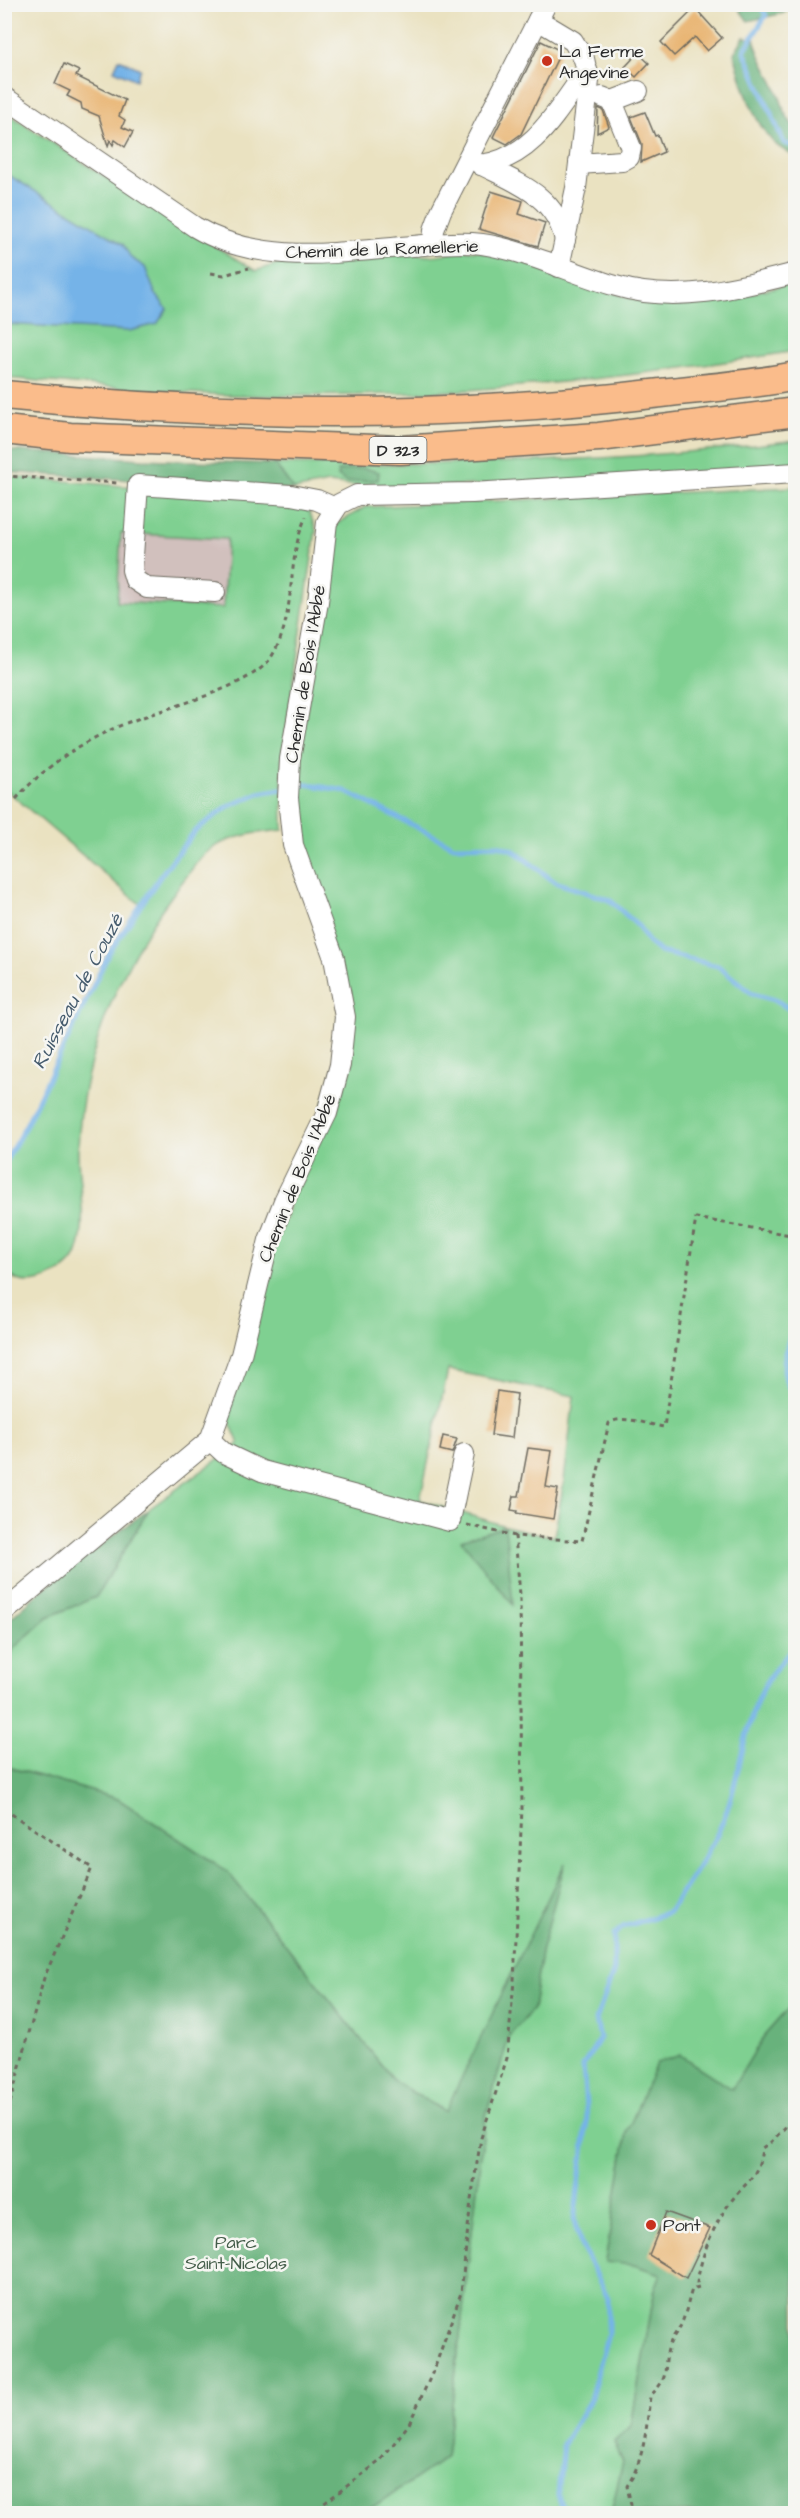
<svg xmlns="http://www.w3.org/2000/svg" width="800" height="2518" viewBox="0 0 800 2518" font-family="'Architects Daughter',sans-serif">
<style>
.industrial{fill:#d1c0bd}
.green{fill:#7fd091;stroke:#557e5e;stroke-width:1.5;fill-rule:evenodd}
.forest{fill:#67b27b;stroke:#496e53;stroke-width:1.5}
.water{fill:#75b3e8;stroke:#506f8a;stroke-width:1.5}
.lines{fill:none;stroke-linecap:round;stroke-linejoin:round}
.stream{stroke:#75b3e8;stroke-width:5}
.building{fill:#e9b674}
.minor-casing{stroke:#6e6b60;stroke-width:22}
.highway-casing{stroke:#6e6b60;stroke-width:31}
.path{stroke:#6e6b60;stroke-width:3;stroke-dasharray:4.5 4.5;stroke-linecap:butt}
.minor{stroke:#fff;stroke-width:20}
.highway{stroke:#fabc8b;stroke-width:28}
.poi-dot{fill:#c8321e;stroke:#f6f6f2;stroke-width:2}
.labels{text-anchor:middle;stroke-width:5;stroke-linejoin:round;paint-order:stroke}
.shield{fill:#f6f6f2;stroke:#686867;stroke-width:1.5}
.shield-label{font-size:16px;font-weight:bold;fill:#2b2b2b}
.poi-label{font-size:18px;fill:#2b2b2b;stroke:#f6f6f2;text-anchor:start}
.street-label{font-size:18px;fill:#2b2b2b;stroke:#f6f6f2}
.park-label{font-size:18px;fill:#445d4a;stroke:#f6f6f2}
.water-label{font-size:20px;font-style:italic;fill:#455b6d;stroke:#f6f6f2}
</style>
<rect width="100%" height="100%" fill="#f6f6f2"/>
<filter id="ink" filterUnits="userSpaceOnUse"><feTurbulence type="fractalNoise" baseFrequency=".0167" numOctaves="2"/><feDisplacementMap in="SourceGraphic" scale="12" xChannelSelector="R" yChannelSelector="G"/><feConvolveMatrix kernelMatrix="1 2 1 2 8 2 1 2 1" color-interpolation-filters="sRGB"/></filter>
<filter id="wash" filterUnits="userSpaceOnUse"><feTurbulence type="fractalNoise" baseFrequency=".008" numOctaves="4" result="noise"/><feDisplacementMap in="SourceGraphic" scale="24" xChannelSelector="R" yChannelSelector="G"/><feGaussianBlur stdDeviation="1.35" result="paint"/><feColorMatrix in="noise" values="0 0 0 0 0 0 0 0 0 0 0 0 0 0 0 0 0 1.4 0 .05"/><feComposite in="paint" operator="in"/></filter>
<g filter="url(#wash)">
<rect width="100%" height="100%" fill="#eae2c1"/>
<path class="industrial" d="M121,533L227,539L223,608L117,602Z"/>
<g class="green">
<path d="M4,111L165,216L256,271L282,262L414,254C436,260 455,248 477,251C541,261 598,294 661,305C689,310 764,289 795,283V351C610,382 419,400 231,395C155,392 80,384 5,378Z"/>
<path d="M796,440L795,466L564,482L376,488L328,483L294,490L275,464C448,465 624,463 796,440Z"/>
<path d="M4,476L290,500L309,511L316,530L282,759L283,830C256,833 228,835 206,853C197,860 190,873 183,881C124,955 81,1053 78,1149C77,1183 89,1219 77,1253C70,1272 40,1285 20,1281C15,1280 9,1274 5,1271V1164L26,1125L109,953L141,905L5,789ZM121,533L227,539L223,608L117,602Z"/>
<path d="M795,487V2001L764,2036L732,2090L680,2055L627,2132L605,2261L634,2265L661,2274L655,2289L631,2426L614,2442L623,2462L611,2513H351L377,2505L446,2457L485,2119L509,2036L533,2009L541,1952L563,1867L446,2112L395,2082L227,1871L118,1799L5,1766V1665L14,1648L48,1617L96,1597L149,1509L239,1444L228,1418L261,1291L352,1018L297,827L296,778L333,526L365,507ZM448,1370L574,1396L564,1481L554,1537L505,1526L420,1500Z"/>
</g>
<g class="forest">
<path d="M736,5H795L784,13L748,21Z"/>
<path d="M744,37L754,39C759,60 771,74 778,93C784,106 784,117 795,127V157C789,153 781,149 775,144C752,121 742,83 734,53Z"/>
<path d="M4,450L143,459L275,464L294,490L5,472Z"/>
<path d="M363,468L379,472L378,480L346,482L338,476V471Z"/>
<path d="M149,1509L96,1597L48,1617L14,1648L5,1665V1623L43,1589Z"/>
<path d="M505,1526L513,1605L461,1540Z"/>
<path d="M4,1766L118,1799L227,1871L395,2082L445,2112L565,1863L541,1952L533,2009L509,2036L485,2119L446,2457L377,2505L351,2514L5,2513Z"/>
<path d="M795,2001V2513H611L623,2462L614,2442L631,2426L655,2289L661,2274L634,2265L605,2262L627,2132L656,2063L680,2055L732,2089L764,2036Z"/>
</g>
<g class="water">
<path d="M119,59L140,69L136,80L114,70Z"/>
<path d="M5,173L123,244L131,258L145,267L155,293L167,309L157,324L129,331L5,324Z"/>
</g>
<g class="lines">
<g class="stream">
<path d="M759,4L766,15L744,51L784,143L796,147"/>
<path d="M296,786L306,784L345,791L454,846L498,845L513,850L555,882L610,900L639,927L648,942L660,952L718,966L753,994L775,1000L796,1013"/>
<path d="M4,1164L26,1125L109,953L161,875L195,831L227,807L259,793L281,789"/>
<path d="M796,1321C787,1343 775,1377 796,1395"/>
<path d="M565,2514L558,2495L563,2444L590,2400L608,2334V2298L581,2245L574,2220L587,2121L583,2066L600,2038L596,2020L614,1970V1935L623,1927L669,1912C686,1885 706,1858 719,1830C748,1766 738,1698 796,1646"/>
</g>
</g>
<g id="blocks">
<g class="building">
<path d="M695,8L722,38L707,51L695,37L674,56L661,42Z"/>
<path d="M541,41L561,51L521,134L507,144L493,137Z"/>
<path d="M638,53L649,63L636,77L625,67Z"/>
<path d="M64,64L79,71L76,76L125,100L119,116L125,120L122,127L133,132L125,147L115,140L113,145L110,140L108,146L99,116L82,109L81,103L67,96L70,91L55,84Z"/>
<path d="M598,108L603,110L609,127L597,133Z"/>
<path d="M645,112L655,136L658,135L664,152L641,162L642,144L631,117Z"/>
<path d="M491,191L523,201L519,214L545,223L538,246L479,229Z"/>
<path d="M497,1391L517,1394L512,1438L491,1435Z"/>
<path d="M443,1436L457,1439L452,1453L440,1450Z"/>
<path d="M528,1448L552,1451L546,1487L558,1489L553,1519L516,1513L517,1511L511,1510L514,1496H519Z"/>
<path d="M666,2212L710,2228L686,2278L649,2255Z"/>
</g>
</g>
</g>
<g filter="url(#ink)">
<use href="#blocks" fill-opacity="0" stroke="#6e6b60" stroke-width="1.5"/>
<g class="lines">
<defs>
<g id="minor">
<path d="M538,20L573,41L584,59L589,81L576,188L559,267"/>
<path d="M4,97L195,227C262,267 340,252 413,246C435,244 460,241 482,244C528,251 571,273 616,286C675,304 738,288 796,273"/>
<path d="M602,97L612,101L638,91"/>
<path d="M480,164C517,183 555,195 565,240"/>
<path d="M579,164L622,161L629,157L631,148L612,101"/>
<path d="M481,165C534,158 558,109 587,70"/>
<path d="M433,244L434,230L441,211L546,4"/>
<path d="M215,592L147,588L135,580L132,570L138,485L291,495L317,500L335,508"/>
<path d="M210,1440L224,1453L262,1471L450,1521L464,1454"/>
<path d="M4,1612L210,1440L241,1355L269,1240L284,1201L327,1113L340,1065L345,1017L334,958L293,845L288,798L290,759L318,602L327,522L339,504L357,495L472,493L796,473"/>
</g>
<g id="highway">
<path d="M4,395C222,417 443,419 661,393C705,388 751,385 796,376"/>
<path d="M4,430L70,437L400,450L599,437L796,412"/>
</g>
</defs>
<use href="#minor" class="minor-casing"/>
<use href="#highway" class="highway-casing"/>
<g class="path">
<path d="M211,273L224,275L249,268"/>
<path d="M4,476L118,483"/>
<path d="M16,799C46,765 83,741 124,724C160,709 248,689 270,659C298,618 285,560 306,517"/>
<path d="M467,1525L515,1536L582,1541L609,1423C624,1414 648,1425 664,1427L696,1218L796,1236"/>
<path d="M4,1809L92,1868L44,1978L4,2125"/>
<path d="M310,2514L380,2461L409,2424L435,2367L461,2293L471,2200L481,2138L507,2058L514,1981L522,1808L520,1595L515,1536"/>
<path d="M627,2514L631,2505L627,2486C644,2461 647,2426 650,2396C673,2374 661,2370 669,2346C671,2339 677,2332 681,2325C686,2313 688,2302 692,2289L699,2287L697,2283C701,2256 713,2226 729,2204C745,2182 759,2178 762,2148L771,2142L796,2116"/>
</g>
<use href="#minor" class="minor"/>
<use href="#highway" class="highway"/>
</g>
</g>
<g class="poi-dot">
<circle cx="547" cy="61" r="6"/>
<circle cx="651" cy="2225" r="6"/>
</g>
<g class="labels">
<rect class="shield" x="369.5" y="437" width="57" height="26" rx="4.5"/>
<g class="shield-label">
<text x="398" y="456">D 323</text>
</g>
<g class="poi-label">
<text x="559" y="57">La Ferme<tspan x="559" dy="21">Angevine</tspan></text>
<text x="663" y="2231">Pont</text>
</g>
<g class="street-label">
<text transform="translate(382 249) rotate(-2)" y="6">Chemin de la Ramellerie</text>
<text transform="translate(305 674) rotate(-81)" y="6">Chemin de Bois l'Abbé</text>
<text transform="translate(297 1178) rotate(-68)" y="6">Chemin de Bois l'Abbé</text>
</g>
<g class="park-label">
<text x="236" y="2248">Parc<tspan x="236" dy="21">Saint-Nicolas</tspan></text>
</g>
<g class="water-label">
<text transform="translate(77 991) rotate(-62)" y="7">Ruisseau de Couzé</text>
</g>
</g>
<rect width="800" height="2518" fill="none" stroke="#f6f6f2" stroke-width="24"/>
</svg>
